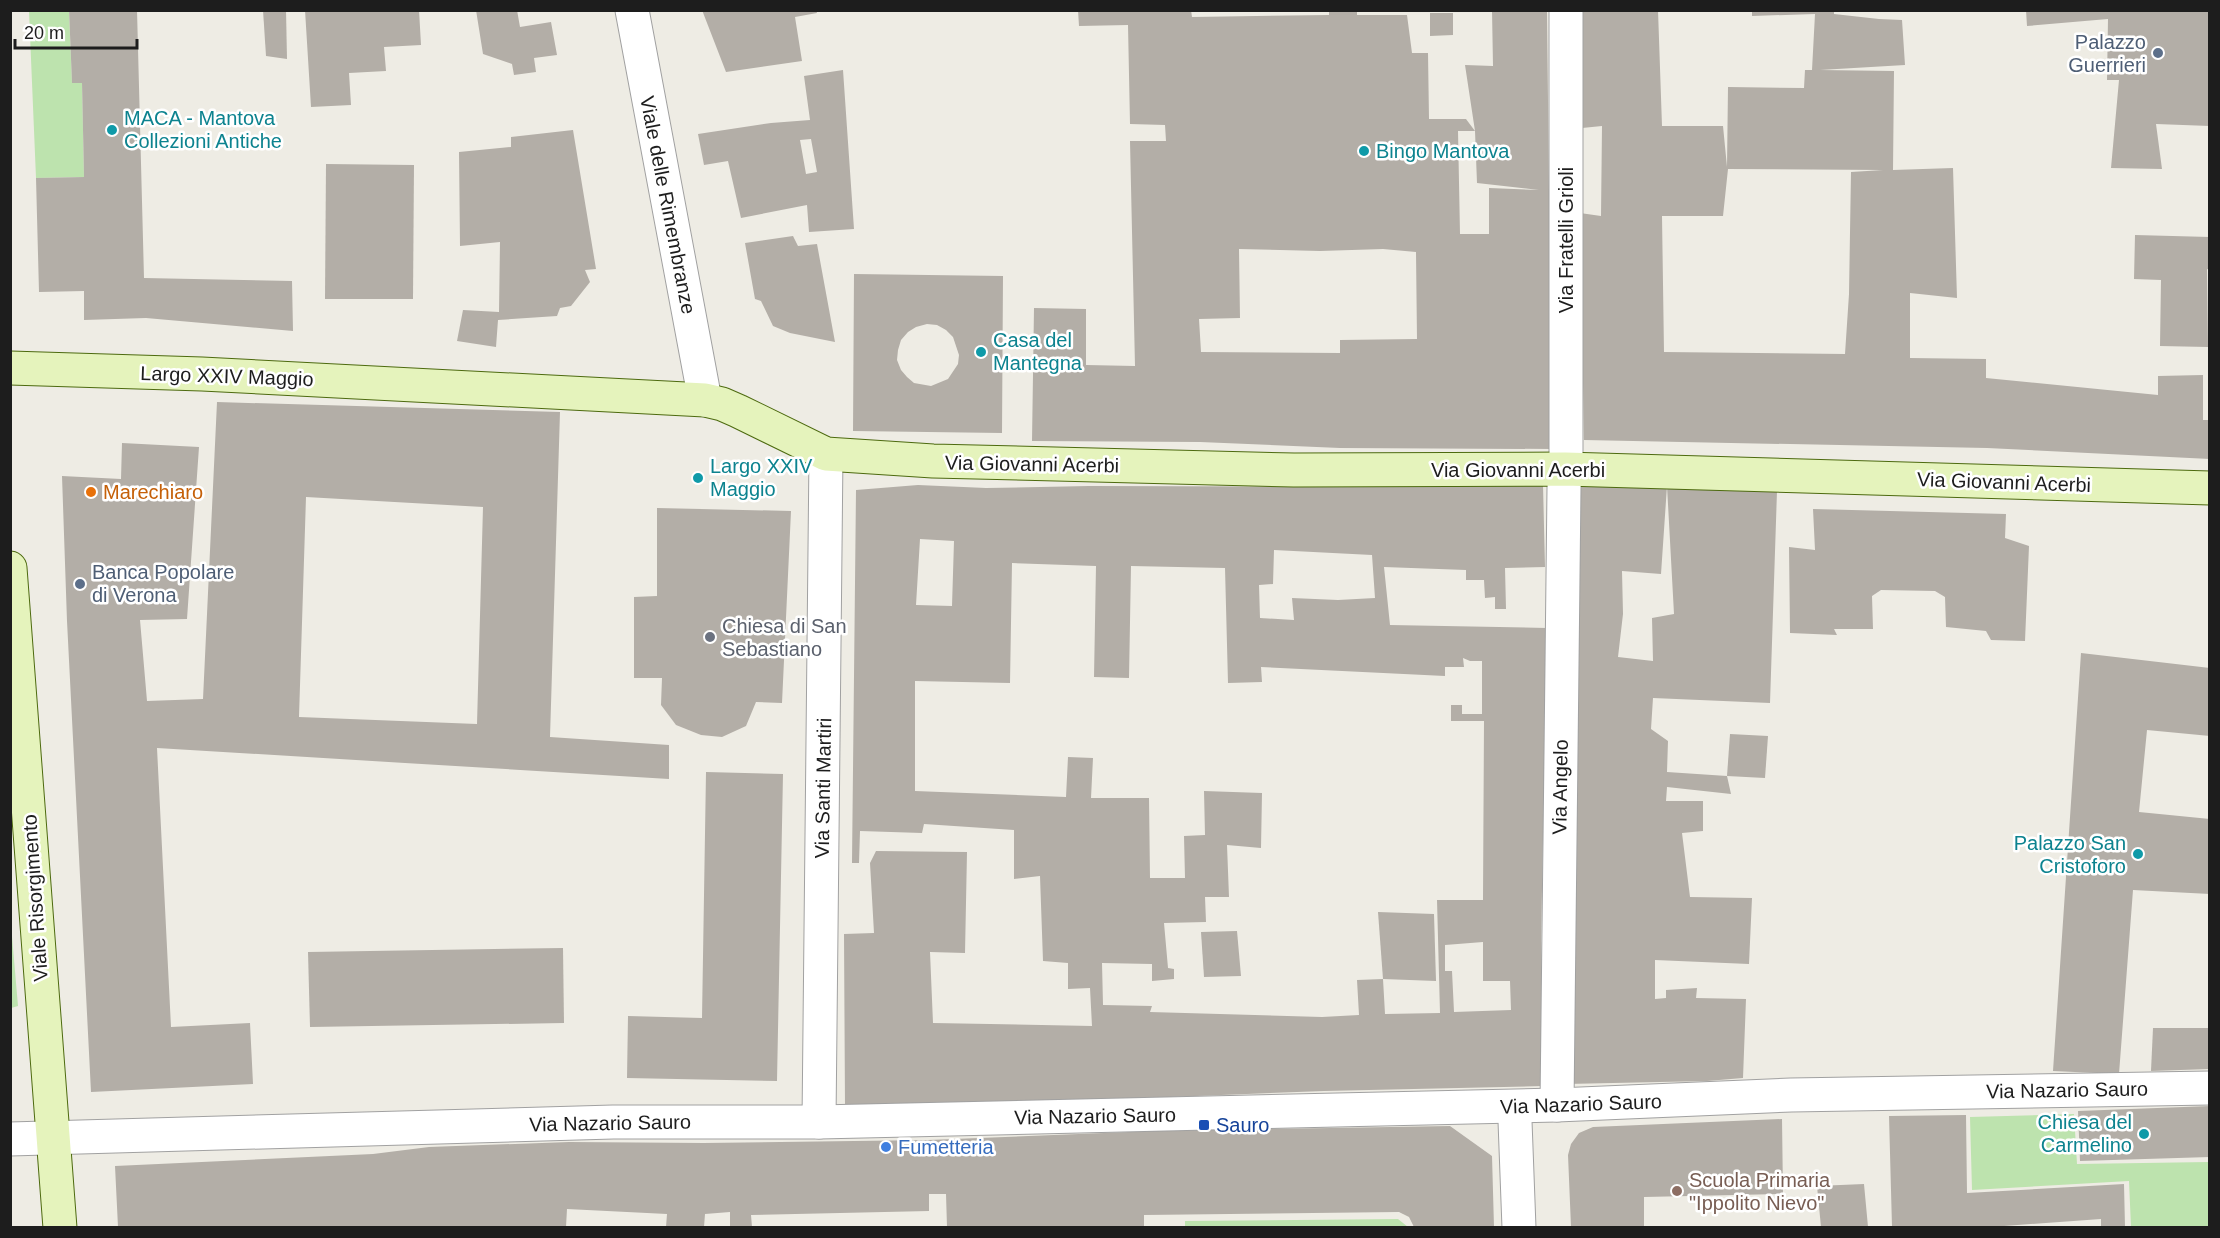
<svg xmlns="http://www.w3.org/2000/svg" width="2220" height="1238" viewBox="0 0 2220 1238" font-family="Helvetica,sans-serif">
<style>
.grass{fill:#bde3ae}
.building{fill:#b3aea7;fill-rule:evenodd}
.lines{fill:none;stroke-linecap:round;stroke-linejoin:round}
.street-casing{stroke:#a1a1a1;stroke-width:35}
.secondary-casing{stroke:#4d6a0f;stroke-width:35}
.street{stroke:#fff;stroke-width:33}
.secondary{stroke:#e5f3bc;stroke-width:33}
.service-dot{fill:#5c6f8a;stroke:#fff;stroke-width:2}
.culture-dot{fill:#0f9aa8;stroke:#fff;stroke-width:2}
.food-dot{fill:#e8710a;stroke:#fff;stroke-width:2}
.worship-dot{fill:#6b7280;stroke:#fff;stroke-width:2}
.transit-dot{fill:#1a4fb4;stroke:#fff;stroke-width:2}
.shop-dot{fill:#3f7fe0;stroke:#fff;stroke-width:2}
.education-dot{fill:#8d6e63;stroke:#fff;stroke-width:2}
.labels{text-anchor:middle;stroke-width:5;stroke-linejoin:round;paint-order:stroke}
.service-label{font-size:20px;fill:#4e5e75;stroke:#fff;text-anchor:end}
.culture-label{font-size:20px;fill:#0d838f;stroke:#fff;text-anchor:start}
.street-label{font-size:20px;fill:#1d1d1d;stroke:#fff}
.food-label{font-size:20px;fill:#c56008;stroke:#fff;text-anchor:start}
.worship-label{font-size:20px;fill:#5b616d;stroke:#fff;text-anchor:start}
.transit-label{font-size:20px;fill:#164399;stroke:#fff;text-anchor:start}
.shop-label{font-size:20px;fill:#366cbe;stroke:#fff;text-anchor:start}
.education-label{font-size:20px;fill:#785e54;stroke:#fff;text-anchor:start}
</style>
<rect width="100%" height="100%" fill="#eeece4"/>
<g class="grass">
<path d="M29,11H69L72,83H82L84,177L36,178Z"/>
<path d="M10,913L18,1006L11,1008H10Z"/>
<path d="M2074,1114L2077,1164L2209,1162V1227H2131L2129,1181L1972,1190L1970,1117Z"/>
<path d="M1398,1219L1408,1227L1185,1228V1221Z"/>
</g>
<g class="building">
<path d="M69,10H137L144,278L292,281L293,331L146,318L84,320V291L39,292L36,178L84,177L82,83H72Z"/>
<path d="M263,10H286L287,59L266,56Z"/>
<path d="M305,10H419L421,45L384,47L386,71L349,73L351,105L311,107Z"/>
<path d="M476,10H517L520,27L551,22L557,55L534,58L536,72L514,75L512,64L483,54Z"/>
<path d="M702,10H816L817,13L795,17L802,61L726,72Z"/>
<path d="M1078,10H1191L1192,17L1329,15V10H1357V15H1407L1412,53H1428L1429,119H1466L1475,131L1465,65L1493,66L1492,10H1547L1549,192L1552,252V449L1340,448L1200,442L1032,441L1034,308L1086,309V365L1135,366L1130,141H1166L1165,125L1130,124L1128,25L1079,26ZM1458,131H1475L1477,183L1539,190L1489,188V234H1460ZM1239,249L1320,251L1383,249L1416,252L1417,339L1340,340V353L1201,352L1199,319L1240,318Z"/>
<path d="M1583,10H1658L1662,126H1723L1727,167L1728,87L1804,88L1805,70H1812L1815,14L1752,16V10H1834V14L1879,19L1902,20L1905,65L1820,70L1894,71L1893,170L1953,168L1957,298L1910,293V358L1986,359V378L2158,395V376L2203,375V420H2210V459L1987,448L1584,440L1580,213L1601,216L1602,126L1582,128ZM1728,169L1883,170L1851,172L1849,294L1845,354L1664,352L1662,216H1723Z"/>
<path d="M2026,10H2210V126L2156,124L2162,169L2111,168L2119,80H2107L2108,19L2027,26Z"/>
<path d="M1430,13H1453V35L1430,36Z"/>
<path d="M843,70L854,229L809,232L807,205L741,218L728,161L704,165L698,134L771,123L810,120L804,76ZM811,139L817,172L806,174L800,140Z"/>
<path d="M573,130L596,269L585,270L590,282L571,306L560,308L557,316L498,320L496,347L457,341L463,310L499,312L500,242L460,246L459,152L511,147V137Z"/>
<path d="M326,164L414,165L413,299H325Z"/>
<path d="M2135,235L2210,237V270L2207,269L2208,347L2160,346L2161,280L2134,279Z"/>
<path d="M793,236L798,246L817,244L835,342L790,333L773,326L761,301L755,299L745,243Z"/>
<path d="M854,274L1003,276L1002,433L853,431ZM927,324L937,325L946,330L953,337L959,355L958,364L948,379L931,386L914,383L907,377L901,370L897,360L898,350L901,340L908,332L916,327Z"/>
<path d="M217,402L560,412L550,737L669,745V779L157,748L171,1027L250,1023L253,1084L91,1092L67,621L62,476L121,479L122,443L199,447L187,619L140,620L147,701L203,699ZM306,497L483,507L477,724L299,717Z"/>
<path d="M918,485L986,488L1089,486L1383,487L1543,485L1545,567L1505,568L1506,609H1495V597L1485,598L1484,580H1466V570L1384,567L1390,625L1547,628L1541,941L1543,1086L1324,1091L1044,1102L845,1106L844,934L874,933L870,863L876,851L967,852L965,953L930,952L933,1023L1092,1026L1090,988L1068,989V963L1043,961L1040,876L1014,879V830L924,824L922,833L860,831L859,863H852L856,490ZM920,539L954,541L952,606L916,605ZM1274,550L1372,555L1375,598L1338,600L1292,598L1294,620L1260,618L1259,585L1273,584ZM1012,563L1096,566L1094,677L1129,678L1131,566L1225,568L1228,683L1262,682L1261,667L1445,676V667H1464L1463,658L1470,661H1482V714H1462V705H1451V721H1484L1483,900H1437L1440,1013L1385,1014L1383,979L1357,980L1359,1015L1322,1017L1150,1012L1152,1006L1103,1005L1102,963L1152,964V981L1174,979V969L1168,968L1164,923L1206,922L1205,897H1229L1227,845L1261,848L1262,793L1204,791L1205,835L1184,836L1185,878H1150L1149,798H1091L1093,758L1068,757L1066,797L915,791V681L1010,683ZM1483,942V981H1510L1511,1010L1454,1012L1452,971H1445V945Z"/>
<path d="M1667,486L1777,491L1770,703L1653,698L1651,729L1668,741L1667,772L1727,776L1731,794L1667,787L1666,801H1703V831L1682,833L1690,897L1752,898L1749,964L1655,960V999L1666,998V990L1697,988L1696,998L1746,999L1743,1078L1707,1081L1566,1084L1577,487ZM1667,486L1674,614L1652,618L1653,661L1618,657L1623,614L1622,571L1661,574Z"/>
<path d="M657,508L791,511L782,703L756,702L746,726L722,737L701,735L676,725L661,705L662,678H634V597L657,596Z"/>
<path d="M1813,509L2006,514L2005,538L2029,546L2025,641L1991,640L1986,631L1946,627L1945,597L1935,591L1881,590L1872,596L1873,629H1834L1837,635L1790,633L1789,547L1815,550Z"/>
<path d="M2081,653L2210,668V736L2147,730L2139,812L2210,819V894L2133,890L2119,1074L2053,1071Z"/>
<path d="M1730,734L1768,736L1765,778L1727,776Z"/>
<path d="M706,772L783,774L777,1081L627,1078L628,1016L702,1018Z"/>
<path d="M1378,912L1434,914L1436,981L1383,979Z"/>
<path d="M1237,931L1241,976L1204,977L1201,932Z"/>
<path d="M563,948L564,1023L310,1027L308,952Z"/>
<path d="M2153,1028H2210V1069L2151,1071Z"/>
<path d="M2210,1106V1157L2080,1161L2078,1111Z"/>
<path d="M1966,1115L1967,1193L2124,1184L2125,1227H2101V1219L1991,1227H1892L1889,1116Z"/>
<path d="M1782,1119L1783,1194L1644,1197V1227H1571L1568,1155L1571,1144L1579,1133L1593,1127Z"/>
<path d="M1450,1126L1492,1156L1494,1227H1414L1409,1217L1399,1212L1144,1215V1227H947L946,1194H929V1211L751,1215L752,1227H730V1212L705,1214L704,1227H666L667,1214L567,1209L566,1227H118L115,1166L373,1154L429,1147L569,1142L704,1143L928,1140L1154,1131Z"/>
<path d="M1864,1184L1868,1227H1821L1817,1186Z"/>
</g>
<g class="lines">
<defs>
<g id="street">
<path d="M632,10L705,400"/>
<path d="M1557,1105L1564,488L1566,456V10"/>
<path d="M1515,1121L1519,1228"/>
<path d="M819,1122L826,454"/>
<path d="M10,1139L613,1122H819L1557,1105L1791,1095L2210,1088"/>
</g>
<g id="secondary">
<path d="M10,368L202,374L705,400L722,404L738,411L826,454L933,461L1294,470L1565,469L2210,488"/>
<path d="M10,568L60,1228"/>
</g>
</defs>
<use href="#street" class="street-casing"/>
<use href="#secondary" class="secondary-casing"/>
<use href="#street" class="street"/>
<use href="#secondary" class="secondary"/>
</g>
<g class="service-dot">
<circle cx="2158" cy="53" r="6"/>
<circle cx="80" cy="584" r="6"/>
</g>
<g class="culture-dot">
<circle cx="112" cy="130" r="6"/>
<circle cx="1364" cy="151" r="6"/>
<circle cx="981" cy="352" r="6"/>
<circle cx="698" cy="478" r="6"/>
<circle cx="2138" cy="854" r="6"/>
<circle cx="2144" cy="1134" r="6"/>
</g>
<circle class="food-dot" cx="91" cy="492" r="6"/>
<circle class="worship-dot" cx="710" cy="637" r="6"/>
<rect class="transit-dot" x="1198" y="1119" width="12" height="12" rx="3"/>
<circle class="shop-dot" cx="886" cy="1147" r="6"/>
<circle class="education-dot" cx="1677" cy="1191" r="6"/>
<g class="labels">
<g class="service-label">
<text x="2146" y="49">Palazzo<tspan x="2146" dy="23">Guerrieri</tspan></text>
<text x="92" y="579" text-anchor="start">Banca Popolare<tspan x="92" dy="23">di Verona</tspan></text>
</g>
<g class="culture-label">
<text x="124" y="125">MACA - Mantova<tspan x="124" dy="23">Collezioni Antiche</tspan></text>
<text x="1376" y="158">Bingo Mantova</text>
<text x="993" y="347">Casa del<tspan x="993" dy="23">Mantegna</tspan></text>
<text x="710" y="473">Largo XXIV<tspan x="710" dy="23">Maggio</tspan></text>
<text x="2126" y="850" text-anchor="end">Palazzo San<tspan x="2126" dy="23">Cristoforo</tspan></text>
<text x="2132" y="1129" text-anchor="end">Chiesa del<tspan x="2132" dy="23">Carmelino</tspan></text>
</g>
<g class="street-label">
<text transform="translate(668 205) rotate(79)" y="7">Viale delle Rimembranze</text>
<text transform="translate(1566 240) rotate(-90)" y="7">Via Fratelli Grioli</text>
<text transform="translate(227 376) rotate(2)" y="7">Largo XXIV Maggio</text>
<text transform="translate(1032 464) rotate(1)" y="7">Via Giovanni Acerbi</text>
<text x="1518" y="477">Via Giovanni Acerbi</text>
<text transform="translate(2004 482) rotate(2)" y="7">Via Giovanni Acerbi</text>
<text transform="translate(1560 787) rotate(-89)" y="7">Via Angelo</text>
<text transform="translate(823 788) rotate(-89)" y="7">Via Santi Martiri</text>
<text transform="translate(35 898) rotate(-94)" y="7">Viale Risorgimento</text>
<text transform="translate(2067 1090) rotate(-1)" y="7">Via Nazario Sauro</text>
<text transform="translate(1581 1104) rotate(-2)" y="7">Via Nazario Sauro</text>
<text transform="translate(1095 1116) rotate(-1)" y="7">Via Nazario Sauro</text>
<text transform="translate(610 1123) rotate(-1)" y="7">Via Nazario Sauro</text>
</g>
<g class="food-label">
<text x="103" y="499">Marechiaro</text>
</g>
<g class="worship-label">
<text x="722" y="633">Chiesa di San<tspan x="722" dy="23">Sebastiano</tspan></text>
</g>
<g class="transit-label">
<text x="1216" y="1132">Sauro</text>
</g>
<g class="shop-label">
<text x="898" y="1154">Fumetteria</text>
</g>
<g class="education-label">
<text x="1689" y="1187">Scuola Primaria<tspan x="1689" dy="23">"Ippolito Nievo"</tspan></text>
</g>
</g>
<rect width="2220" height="1238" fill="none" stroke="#1d1d1d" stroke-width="24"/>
<path d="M15 39v9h122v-9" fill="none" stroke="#1d1d1d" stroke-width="3"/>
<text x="24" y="39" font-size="18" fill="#1d1d1d" stroke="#ffffff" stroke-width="4.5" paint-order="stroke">20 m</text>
</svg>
